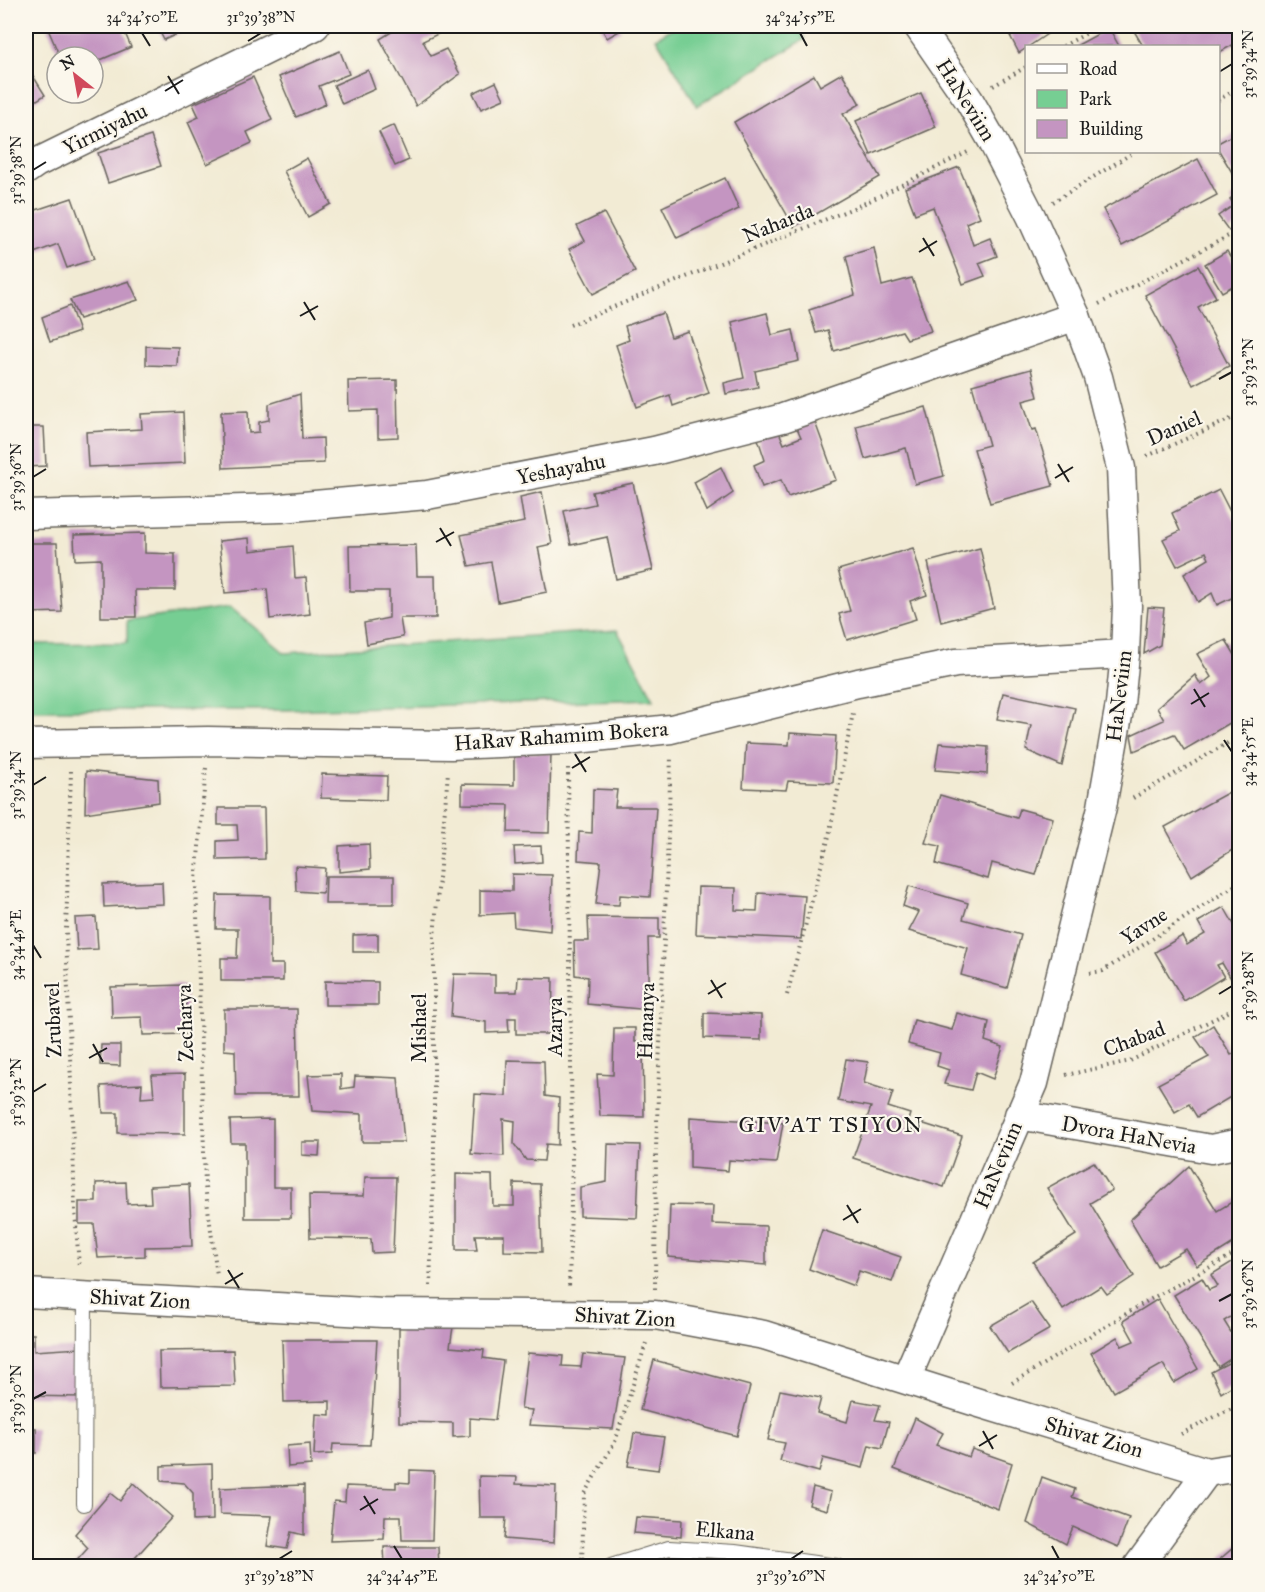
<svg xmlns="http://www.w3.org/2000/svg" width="1265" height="1592" viewBox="0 0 1265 1592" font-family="'IM FELL Great Primer',serif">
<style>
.green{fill:#76ce93;stroke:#497558;stroke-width:1.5}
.building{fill:#c495c1}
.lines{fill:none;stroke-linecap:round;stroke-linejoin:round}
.lane-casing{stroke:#67645c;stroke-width:16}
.street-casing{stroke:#67645c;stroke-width:31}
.path{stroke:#67645c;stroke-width:4;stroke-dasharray:1.5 4.5;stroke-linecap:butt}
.lane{stroke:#fff;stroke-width:14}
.street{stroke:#fff;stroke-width:28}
.ticks{fill:none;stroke:#1c1c1c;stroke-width:2}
.labels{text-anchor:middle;stroke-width:4.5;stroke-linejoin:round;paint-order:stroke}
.street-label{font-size:21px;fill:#1c1c1c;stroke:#fbf7ec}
.neighbourhood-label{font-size:22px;letter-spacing:1.5px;fill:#1c1c1c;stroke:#fbf7ec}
.neatline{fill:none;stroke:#1c1c1c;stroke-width:2}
.ticks-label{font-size:15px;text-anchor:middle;fill:#1c1c1c}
</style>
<rect width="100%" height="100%" fill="#fbf7ec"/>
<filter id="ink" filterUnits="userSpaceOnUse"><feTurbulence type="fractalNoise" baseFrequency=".0167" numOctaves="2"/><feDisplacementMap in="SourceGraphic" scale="12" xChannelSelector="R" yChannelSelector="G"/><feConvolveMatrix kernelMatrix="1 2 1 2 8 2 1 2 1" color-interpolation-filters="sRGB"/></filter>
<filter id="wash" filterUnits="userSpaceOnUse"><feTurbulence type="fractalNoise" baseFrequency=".008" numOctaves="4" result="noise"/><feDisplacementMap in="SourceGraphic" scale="24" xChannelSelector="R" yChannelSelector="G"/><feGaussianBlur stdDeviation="1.35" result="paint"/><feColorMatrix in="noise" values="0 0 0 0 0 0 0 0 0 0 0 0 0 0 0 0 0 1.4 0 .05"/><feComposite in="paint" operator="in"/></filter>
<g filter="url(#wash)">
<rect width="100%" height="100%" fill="#f2ebd4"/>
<g class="green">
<path d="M676,26H797L805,39L697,106L656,38Z"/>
<path d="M230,607L285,653L617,630L654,699L287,710H26V644L127,643V621Z"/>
</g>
<g id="blocks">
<g class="building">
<path d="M57,26H122L131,47L93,63V57H60L48,29Z"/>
<path d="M157,26H195L164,40Z"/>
<path d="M401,26H454L423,41L431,56L446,49L460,74L416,106L380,39Z"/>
<path d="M600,26H618L621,30L607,38Z"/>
<path d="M1005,26H1059L1019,53Z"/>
<path d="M1131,26H1240V41L1218,53V46H1143Z"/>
<path d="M1109,28L1119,46H1076Z"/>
<path d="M340,51L349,74L319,86L326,104L296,117L279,77Z"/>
<path d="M368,70L375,89L342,104L334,85Z"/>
<path d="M30,71L45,95L26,107V74Z"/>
<path d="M842,73L860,104L843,114L880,177L794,227L734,122L814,75L820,86Z"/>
<path d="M253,77L272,120L247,132L252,143L207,164L188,122L199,117L193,104Z"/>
<path d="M496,82L504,99L481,109L473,93Z"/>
<path d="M921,93L936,127L871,155L856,121Z"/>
<path d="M394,125L409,160L395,166L379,132Z"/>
<path d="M1240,131V177L1236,179L1218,149V143Z"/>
<path d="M151,136L161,166L108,183L98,153Z"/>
<path d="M307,158L331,204L308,217L284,171Z"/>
<path d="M1198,159L1217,195L1122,246L1103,209Z"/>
<path d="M959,167L980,217L966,223L973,245L990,238L997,256L979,263L985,276L963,284L933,207L915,214L905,188Z"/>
<path d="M725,178L739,209L677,238L662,207Z"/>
<path d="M1240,191V223L1229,231L1218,216L1234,205L1230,199Z"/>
<path d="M28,196L33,211L72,198L94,259L67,268L58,244L26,256V197Z"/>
<path d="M604,213L635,272L593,294L569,249L585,241L577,226Z"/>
<path d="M874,248L882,286L912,278L931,331L907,339L902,331L834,351L828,330L816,333L809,310L855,295L846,256Z"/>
<path d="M1227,251L1240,274V282L1222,292L1205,264Z"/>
<path d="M1198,266L1216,297L1198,307L1229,366L1193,385L1145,295Z"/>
<path d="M129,281L138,300L79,319L70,300Z"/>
<path d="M70,306L79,332L50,342L42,317Z"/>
<path d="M663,313L671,337L688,331L709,393L673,406L670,395L637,407L616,345L629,340L625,326Z"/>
<path d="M767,313L772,335L793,330L799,361L755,371L758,387L726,394L724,383L744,378L732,322Z"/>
<path d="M146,346L178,347L177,366L146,365Z"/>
<path d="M1031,369L1038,397L1023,401L1032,430L1036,429L1053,486L990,503L974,449L989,445L972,385Z"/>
<path d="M397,380L398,437L378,438V410L349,411L348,381Z"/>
<path d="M300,394L302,439L323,438L324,463L223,468L221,412L248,411L249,433L259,432V422L269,420V404Z"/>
<path d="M926,407L944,476L915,484L906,448L865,459L856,426Z"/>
<path d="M183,412L185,463L88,467L86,432L142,429L141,414Z"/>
<path d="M815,422L836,480L788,497L781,480L762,487L754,465L765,460L758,439L779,432L784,444L801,437L797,428Z"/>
<path d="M26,427H44L46,466L26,467Z"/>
<path d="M721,467L733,493L707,511L694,482Z"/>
<path d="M633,483L653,570L616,579L607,537L571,545L564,511L595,504L592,492Z"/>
<path d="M1219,490L1240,531V594L1217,605L1212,593L1198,602L1184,574L1209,559L1206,552L1177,566L1163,539L1180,531L1172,513Z"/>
<path d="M542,492L552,544L538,547L547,592L498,602L491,562L469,566L461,535L524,522L520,497Z"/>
<path d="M145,533V553L175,554V590H135L136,617H101V559L75,560L74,535Z"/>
<path d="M249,538L250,551L293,546L295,578L306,577L310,614L270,619L267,589L225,593L219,541Z"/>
<path d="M26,543H57L62,612L26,613Z"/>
<path d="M416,545L417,576H435L436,618H400L403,637L367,644L364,623L389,618V591H350L349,546Z"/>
<path d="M913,548L927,595L910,601L916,619L847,640L839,614L850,611L838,570Z"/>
<path d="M980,548L994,608L941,622L928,562Z"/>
<path d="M1148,607L1164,608L1160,645L1144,654Z"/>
<path d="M1226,640L1240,663V717L1184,750L1174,734L1134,751L1131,735L1164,720L1157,708L1195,675L1201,685L1211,677L1197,654Z"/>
<path d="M1003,693L1075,708L1062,766L1026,750L1031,725L997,719Z"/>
<path d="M790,733L836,736L833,783L788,781L786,790L743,788L746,743L789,745Z"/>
<path d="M939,743L988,747L987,774L935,770Z"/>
<path d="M514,752L551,753L549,833L508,832L509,805L462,804V784L514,785Z"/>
<path d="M86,771L158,779L159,802L85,813Z"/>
<path d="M322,774L387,776L386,800L321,798Z"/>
<path d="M593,789L617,790L615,807H656L650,897L620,895L619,905L596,904L601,862L578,860L579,832L592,833Z"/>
<path d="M1231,791L1240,802V845L1192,876L1165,827Z"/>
<path d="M940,795L1017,818L1020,809L1053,818L1036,875L992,863L988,879L936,864L940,846L925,843Z"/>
<path d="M218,808H264L265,859L217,860V841L238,840L237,825H218Z"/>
<path d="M369,844L370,869L339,872V846Z"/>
<path d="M541,846L542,862L515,864L514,847Z"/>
<path d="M295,866L325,868L323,893L296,891Z"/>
<path d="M512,874L552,875L550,931L514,927L513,913L480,915V890L512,891Z"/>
<path d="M326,876H394V904H325Z"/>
<path d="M162,882L163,904L104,907L103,884Z"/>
<path d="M909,886L968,903L963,919L1021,935L1007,988L961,975L968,948L909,931L919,912L903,906Z"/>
<path d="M698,887L736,888L735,910L757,911L758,893L805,896L801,939L696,934Z"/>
<path d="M217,895L270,896V964H283V981H221V958H237L238,929H216Z"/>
<path d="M1224,907L1240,935V979L1233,982L1222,963L1217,965L1224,977L1184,1001L1155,952L1182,936L1187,945L1205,934L1198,922Z"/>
<path d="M96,917L98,949L77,950L75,918Z"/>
<path d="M588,917L659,918V938H648L650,1010L587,1004L588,977L575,975L574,941H589Z"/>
<path d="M378,934V952H353V935Z"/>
<path d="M454,974L495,975V992H517L518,977L553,978L552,1034H516V1018H508L509,1032L486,1033V1022L451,1017Z"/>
<path d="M325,981L378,982V1005H325Z"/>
<path d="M185,985L187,1034L143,1035L142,1017L112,1018L111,987Z"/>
<path d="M224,1009H297L299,1096H236L235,1051L224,1050Z"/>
<path d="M704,1013L761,1015V1040L704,1038Z"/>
<path d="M957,1013L989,1022L985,1041L1003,1047L993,1079L976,1072L971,1090L944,1084L949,1070L937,1066L940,1053L908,1044L914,1020L952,1030Z"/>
<path d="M1213,1025L1231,1055L1240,1050V1098L1237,1093L1197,1117L1189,1104L1175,1112L1158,1084L1209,1057L1195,1037Z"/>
<path d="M614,1028H635V1042H643L644,1117L600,1116L597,1074L613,1075Z"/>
<path d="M101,1045H120V1066L100,1065Z"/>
<path d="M846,1059L868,1062L864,1083L893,1092L888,1107L910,1114L906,1127L917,1132L921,1123L962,1136L944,1187L853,1158L871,1107L838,1101Z"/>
<path d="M507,1060L544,1061L545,1096L559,1098L558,1145L546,1144L544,1161L526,1160L514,1144L515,1121L503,1119L504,1156L471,1154L475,1094L506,1096Z"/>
<path d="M185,1074V1134L118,1133V1113H103L101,1086L142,1084L141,1098L154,1097L152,1075Z"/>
<path d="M341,1074V1089L354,1087L355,1076L398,1078L404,1142H362V1114L312,1111L308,1075Z"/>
<path d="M690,1117L783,1123L776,1163L729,1160L728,1171L690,1168Z"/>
<path d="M273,1119V1187H291V1218H245V1143H231L230,1120Z"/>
<path d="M302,1142H320L319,1156L302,1155Z"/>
<path d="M608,1144L640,1145L637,1218L580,1216V1187L607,1182Z"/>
<path d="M1094,1162L1112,1190L1090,1203L1134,1276L1107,1294L1101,1286L1063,1310L1033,1262L1076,1235L1047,1188Z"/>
<path d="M1189,1166L1217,1211L1240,1197V1239L1197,1266L1186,1249L1157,1266L1130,1220Z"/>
<path d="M456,1174L492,1175L493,1206H514V1183L540,1184L542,1252L504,1251V1235H475L477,1250H456Z"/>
<path d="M365,1177H396L393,1252L372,1253L371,1239L310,1238L309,1195L364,1196Z"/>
<path d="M126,1182L127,1204L151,1203L150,1186L189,1184L192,1246L145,1247V1256L98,1258L94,1224H79V1202H96V1183Z"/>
<path d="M670,1205L713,1206L712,1224L766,1226V1265L668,1257Z"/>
<path d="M26,1208H27L30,1243H26Z"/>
<path d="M822,1230L901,1257L892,1282L859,1271L854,1286L809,1269Z"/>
<path d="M1240,1257V1319L1237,1313L1224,1321L1240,1347V1353L1218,1367L1174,1295L1202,1278L1209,1290L1218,1286L1211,1275Z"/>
<path d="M1158,1299L1198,1369L1174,1383L1163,1364L1114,1392L1091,1353L1117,1337L1122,1346L1134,1341L1123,1321Z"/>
<path d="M1031,1302L1050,1329L1008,1353L990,1326Z"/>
<path d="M399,1325L453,1327L450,1347L484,1350L483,1358L503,1361L495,1420L470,1418V1436L453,1437V1423L399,1422Z"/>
<path d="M26,1334H34V1351L81,1348V1397L26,1396Z"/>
<path d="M282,1340H377L370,1445L333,1444L332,1454L314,1455L316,1414L330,1415V1401L284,1402Z"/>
<path d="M233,1350L235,1386L160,1387L159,1351Z"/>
<path d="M528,1353L563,1356L562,1366L581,1367L583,1354L625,1358L613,1429L529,1425L532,1410L521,1409Z"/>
<path d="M1240,1357V1381L1221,1393L1211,1372Z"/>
<path d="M654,1360L750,1386L737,1436L640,1410Z"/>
<path d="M780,1390L821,1398L817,1413L847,1422L853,1400L880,1405L875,1420L889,1422L882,1448L869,1445L863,1468L823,1458L819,1472L780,1461L785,1443L768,1440Z"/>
<path d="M915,1418L943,1433L936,1445L969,1457L972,1449L1012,1463L998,1509L894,1469Z"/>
<path d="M26,1428H36V1453L26,1454Z"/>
<path d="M634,1433L664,1437L658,1470L628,1466Z"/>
<path d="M310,1444L311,1465L288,1467L287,1446Z"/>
<path d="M212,1464L213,1520L193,1521V1493L184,1483L161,1481V1466Z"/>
<path d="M410,1470L434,1471L432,1540H402L401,1516H385L384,1539L330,1541L334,1501L345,1502L346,1486L396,1488V1482L410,1483Z"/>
<path d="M479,1476L517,1477L516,1484L556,1486L554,1543L504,1539L506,1518H480Z"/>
<path d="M1042,1477L1075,1489L1072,1497L1129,1518L1118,1547L1073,1527L1066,1544L1027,1523Z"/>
<path d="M133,1483L172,1517L135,1558L145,1566H72L88,1548L75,1534L110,1493L120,1501Z"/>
<path d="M304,1485V1535L291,1532L287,1549L267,1546L272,1516L220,1514V1488Z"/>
<path d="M813,1487L831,1492L827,1510L809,1505Z"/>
<path d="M636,1517L682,1520L681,1537L634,1533Z"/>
<path d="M1240,1542V1566H1212Z"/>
<path d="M384,1547H438L439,1566H385Z"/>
</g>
</g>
</g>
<g filter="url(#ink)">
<use href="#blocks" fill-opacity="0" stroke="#67645c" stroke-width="1.5"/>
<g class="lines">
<defs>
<g id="lane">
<path d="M84,1504L85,1295"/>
<path d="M611,1566L669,1548L735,1552L837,1566"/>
</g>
<g id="street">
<path d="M26,170L36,163L315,26"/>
<path d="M26,515L281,508L427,495L654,451L783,418L1076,316"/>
<path d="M26,744L208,741L451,745L567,740L671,729L858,683L956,663L1125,654"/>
<path d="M1019,1115L1211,1149L1240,1143"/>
<path d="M26,1293L383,1313L655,1315L764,1335L979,1403L1207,1472L1240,1467"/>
<path d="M906,1379L1034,1083L1102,807L1120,704L1125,654L1127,606L1121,468L1098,377L1076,316L1031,216L992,140L969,100L918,26"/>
<path d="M1138,1566L1207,1472"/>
</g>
</defs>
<use href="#lane" class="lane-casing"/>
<use href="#street" class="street-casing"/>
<g class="path">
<path d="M1063,46L1100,26"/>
<path d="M993,86L1026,67"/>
<path d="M1218,100L1240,87"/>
<path d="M1053,202L1134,152"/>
<path d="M1099,304L1240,230"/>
<path d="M570,325L863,204L968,152"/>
<path d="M1147,456L1240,415"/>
<path d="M206,768L196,880L205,1186L217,1275"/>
<path d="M568,768L572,1160L569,1288"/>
<path d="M71,771L66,930L75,1210L79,1267"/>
<path d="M1133,798L1240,736"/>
<path d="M1090,973L1103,971L1240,882"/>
<path d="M787,995L829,836L853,713"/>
<path d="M1066,1075L1130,1061L1240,1006"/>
<path d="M430,1286L434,1161V937L448,772"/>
<path d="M655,1289L656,1148L671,757"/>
<path d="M1012,1383L1149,1300L1240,1251"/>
<path d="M1181,1434L1240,1404"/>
<path d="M590,1565L582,1563L584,1494L615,1442L646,1343"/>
</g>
<use href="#lane" class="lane"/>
<use href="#street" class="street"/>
</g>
</g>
<path class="ticks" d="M142,33L150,46M800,33L807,46M248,41L261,33M1219,72L1232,64M168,76L179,94M165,91L183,80M33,170L46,162M923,238L934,256M919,252L937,241M304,302L315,320M300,316L318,306M1219,379L1232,372M1058,464L1069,482M33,477L46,469M1055,478L1073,467M440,528L451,546M436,542L454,532M1194,689L1205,707M1191,704L1209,693M1224,740L1232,752M575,754L586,772M572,768L590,757M33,785L46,777M33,945L41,958M711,980L722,998M708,994L726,983M1219,994L1232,986M93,1044L103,1062M89,1058L107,1048M33,1092L46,1084M847,1205L858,1223M843,1220L861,1209M228,1270L239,1288M225,1284L243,1273M1219,1301L1232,1294M33,1399L46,1392M983,1431L993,1449M979,1446L997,1435M364,1496L375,1514M360,1510L378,1499M394,1546L402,1559M1052,1546L1059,1559M279,1559L292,1551M791,1559L803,1551"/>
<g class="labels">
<g class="street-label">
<text transform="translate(966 100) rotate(58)" y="7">HaNeviim</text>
<text transform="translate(105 129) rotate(-26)" y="7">Yirmiyahu</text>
<text transform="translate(778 223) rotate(-22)" y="7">Naharda</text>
<text transform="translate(1174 428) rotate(-24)" y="7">Daniel</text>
<text transform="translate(561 469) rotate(-11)" y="7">Yeshayahu</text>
<text transform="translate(1119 696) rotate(-83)" y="7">HaNeviim</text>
<text transform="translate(561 736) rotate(-4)" y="7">HaRav Rahamim Bokera</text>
<text transform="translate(1144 926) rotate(-33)" y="7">Yavne</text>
<text transform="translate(53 1020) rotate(-92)" y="7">Zrubavel</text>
<text transform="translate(646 1021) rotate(-88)" y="7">Hananya</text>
<text transform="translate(185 1023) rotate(-92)" y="7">Zecharya</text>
<text transform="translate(555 1027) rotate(-90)" y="7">Azarya</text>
<text transform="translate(419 1028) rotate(-90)" y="7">Mishael</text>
<text transform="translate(1134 1039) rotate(-21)" y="7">Chabad</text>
<text transform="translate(1129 1135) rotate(10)" y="7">Dvora HaNevia</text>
<text transform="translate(998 1165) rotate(-67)" y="7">HaNeviim</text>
<text transform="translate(140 1299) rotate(3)" y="7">Shivat Zion</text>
<text transform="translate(625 1317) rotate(3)" y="7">Shivat Zion</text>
<text transform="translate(1094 1437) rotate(16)" y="7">Shivat Zion</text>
<text transform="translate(725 1531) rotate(5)" y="7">Elkana</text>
</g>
<g class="neighbourhood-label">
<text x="831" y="1132">GIV'AT TSIYON</text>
</g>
</g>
<rect width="1265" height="1592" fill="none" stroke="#fbf7ec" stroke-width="66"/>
<rect x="1025" y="45" width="195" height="108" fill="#fbf7ec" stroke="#a29f99" stroke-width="1.5"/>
<rect x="1037" y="64" width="30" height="9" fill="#ffffff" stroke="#a29f99" stroke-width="1.5"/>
<text x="1079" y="75" font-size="18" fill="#1c1c1c">Road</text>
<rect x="1037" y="90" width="30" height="18" fill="#76ce93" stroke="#a29f99" stroke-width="1.5"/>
<text x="1079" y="105" font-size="18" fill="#1c1c1c">Park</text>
<rect x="1037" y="120" width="30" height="18" fill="#c495c1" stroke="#a29f99" stroke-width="1.5"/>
<text x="1079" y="135" font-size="18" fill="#1c1c1c">Building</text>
<g transform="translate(75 75) rotate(329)"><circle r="28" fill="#fbf7ec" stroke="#a29f99" stroke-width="1.5"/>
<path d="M0-4.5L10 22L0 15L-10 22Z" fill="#d1495b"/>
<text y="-9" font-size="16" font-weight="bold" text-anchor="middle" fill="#1c1c1c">N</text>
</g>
<rect x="33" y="33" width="1199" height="1526" class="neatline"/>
<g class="ticks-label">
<text x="142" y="22">34°34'50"E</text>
<text x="261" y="22">31°39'38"N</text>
<text x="800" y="22">34°34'55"E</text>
<text transform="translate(1248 64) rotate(-90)" y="5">31°39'34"N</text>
<text transform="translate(16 170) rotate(-90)" y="5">31°39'38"N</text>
<text transform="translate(1248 372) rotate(-90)" y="5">31°39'32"N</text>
<text transform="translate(16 477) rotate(-90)" y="5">31°39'36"N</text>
<text transform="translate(1248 752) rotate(-90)" y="5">34°34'55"E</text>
<text transform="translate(16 785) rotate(-90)" y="5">31°39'34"N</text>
<text transform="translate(16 945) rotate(-90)" y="5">34°34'45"E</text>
<text transform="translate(1248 986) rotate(-90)" y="5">31°39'28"N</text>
<text transform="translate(16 1092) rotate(-90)" y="5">31°39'32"N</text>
<text transform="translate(1248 1294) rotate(-90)" y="5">31°39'26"N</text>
<text transform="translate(16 1399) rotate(-90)" y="5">31°39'30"N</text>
<text x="279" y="1581">31°39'28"N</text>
<text x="402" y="1581">34°34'45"E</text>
<text x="791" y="1581">31°39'26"N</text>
<text x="1059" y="1581">34°34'50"E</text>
</g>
</svg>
